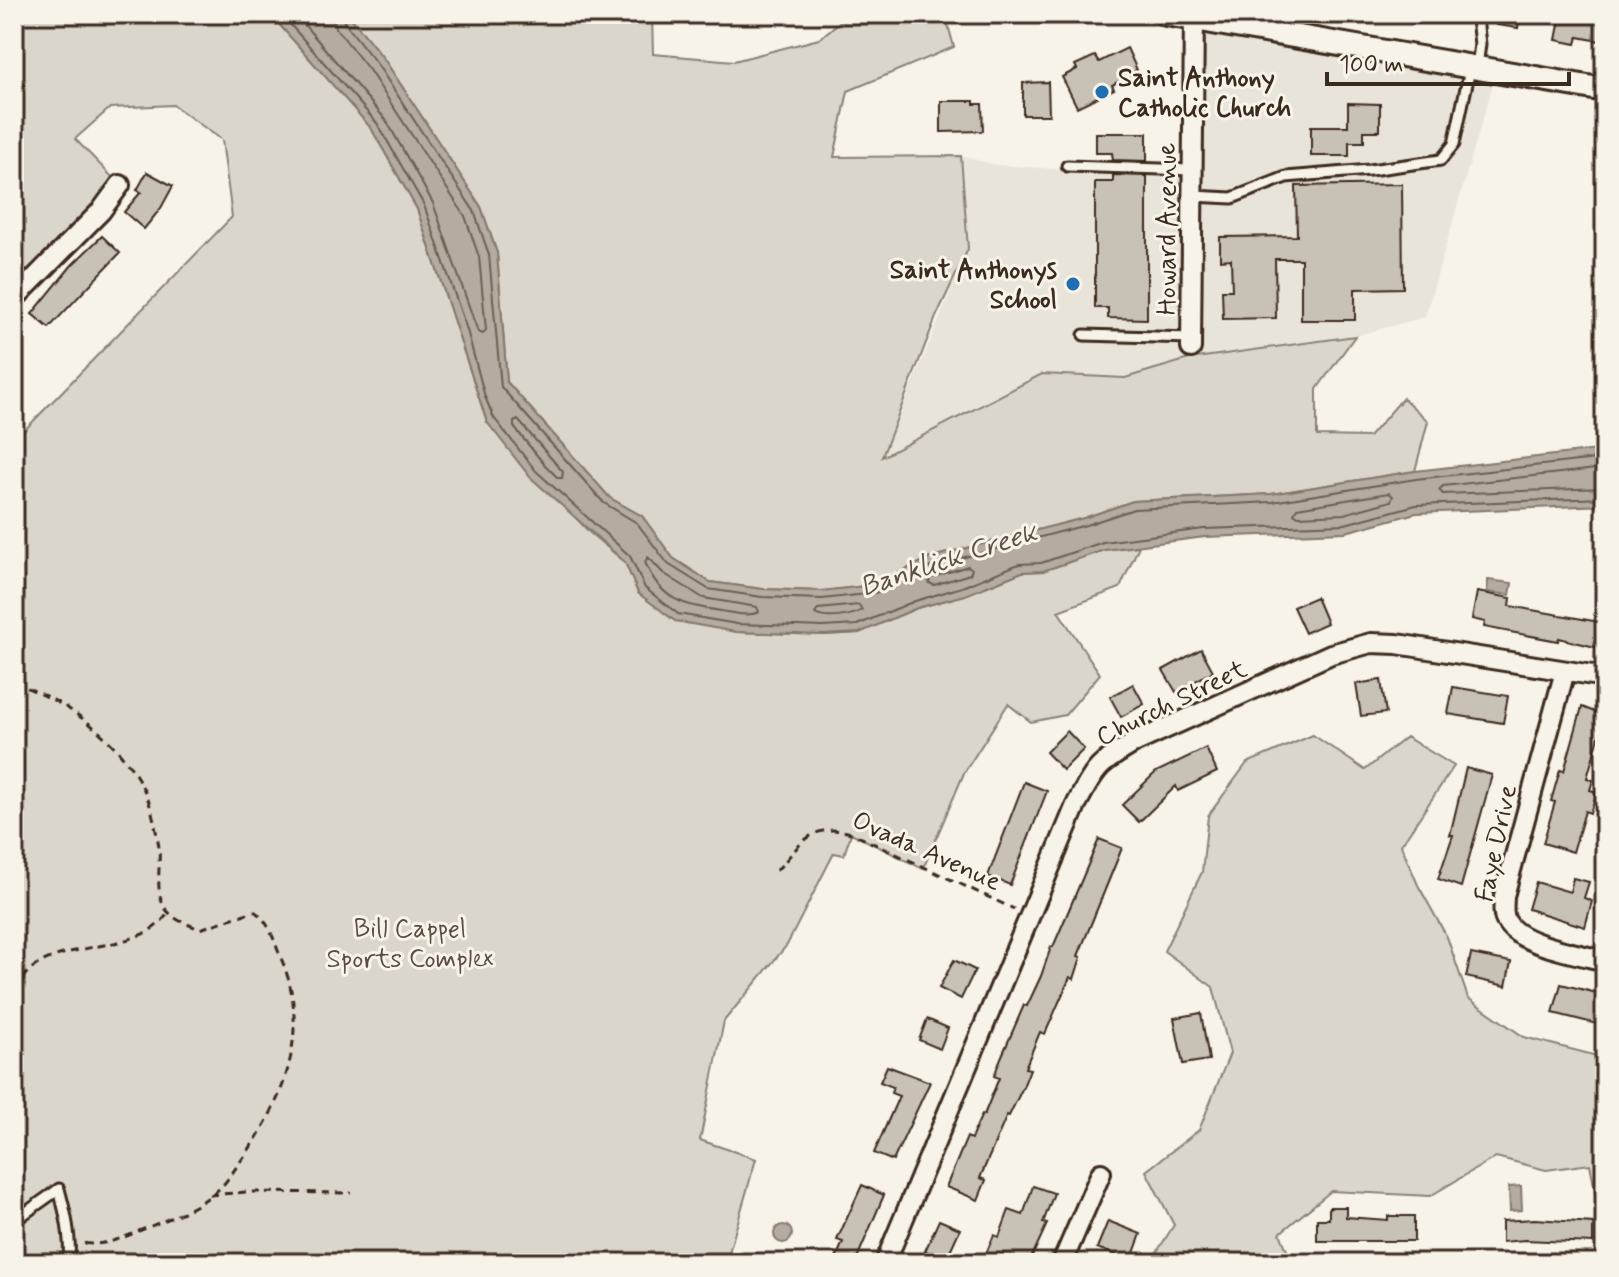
<svg xmlns="http://www.w3.org/2000/svg" width="1619" height="1277" viewBox="0 0 1619 1277" font-family="Mynerve,sans-serif">
<style>
.built{fill:#e9e4d9}
.green{fill:#dbd6cb;stroke:#8b8074;stroke-width:2}
.water{fill:#b4aca0;stroke:#84786c;stroke-width:2}
.lines{fill:none;stroke-linecap:round;stroke-linejoin:round}
.shore{stroke:#6b5e52;stroke-width:2}
.building{fill:#c8c1b6;stroke:#3b2a1e;stroke-width:2}
.service-casing{stroke:#3b2a1e;stroke-width:15}
.minor-casing{stroke:#3b2a1e;stroke-width:24}
.tertiary-casing{stroke:#3b2a1e;stroke-width:28}
.path{stroke:#3b2a1e;stroke-width:3;stroke-dasharray:8 6;stroke-linecap:butt}
.service{stroke:#f7f3e8;stroke-width:9}
.minor{stroke:#f7f3e8;stroke-width:18}
.tertiary{stroke:#f7f3e8;stroke-width:22}
.poi-dot{fill:#1f6fb2;stroke:#f7f3e8;stroke-width:3}
.labels{text-anchor:middle;stroke-width:6;stroke-linejoin:round;paint-order:stroke}
.poi-label{font-size:26px;font-weight:bold;fill:#3b2a1e;stroke:#f7f3e8;text-anchor:start}
.street-label{font-size:26px;fill:#3b2a1e;stroke:#f7f3e8}
.park-label{font-size:26px;fill:#5b4c41;stroke:#f7f3e8}
.water-label{font-size:28px;font-style:italic;fill:#5f5145;stroke:#f7f3e8}
</style>
<rect width="100%" height="100%" fill="#f7f3e8"/>
<filter id="ink" filterUnits="userSpaceOnUse"><feTurbulence type="fractalNoise" baseFrequency=".0125" numOctaves="2"/><feDisplacementMap in="SourceGraphic" scale="16" xChannelSelector="R" yChannelSelector="G"/><feConvolveMatrix kernelMatrix="1 2 1 2 8 2 1 2 1" color-interpolation-filters="sRGB"/></filter>
<g filter="url(#ink)">
<path class="built" d="M1194,19L1497,70L1425,317L1355,336L1189,359L1125,378L1042,374L882,458L968,249L961,156L997,165L1192,178Z"/>
<g class="green">
<path d="M14,14H270L371,128L417,209L487,422L590,533L625,562L638,593L736,632L824,635L859,633L917,608L965,595L1022,572L1043,571L1104,550L1139,546L1120,588L1058,611L1100,674L1065,715L1031,722L1008,704L964,773L923,869L851,833L844,855L834,853L787,945L724,1021L700,1140L756,1159L726,1263H14V441L232,217L222,140L173,105L110,108L75,139L120,185L14,292Z"/>
<path d="M348,14H652L653,54L734,61L819,39L849,14H945L954,47L848,91L834,157L961,156L968,249L936,317L882,457L1042,374L1125,378L1189,359L1355,336L1317,389V436L1369,437L1403,398L1428,421L1415,471L1271,494L1133,501L1084,518L932,557L874,585L822,591L763,589L710,582L673,558L642,516L610,498L507,382L497,253L481,207L384,59Z"/>
<path d="M1313,735L1365,770L1406,737L1454,766L1401,845L1418,885L1447,937L1468,998L1524,1037L1605,1058V1221L1600,1217L1590,1164L1546,1170L1496,1157L1430,1196L1331,1191L1280,1233L1292,1263H1150L1174,1225L1146,1171L1199,1130L1230,1053L1213,987L1164,951L1202,872L1208,816L1247,763Z"/>
</g>
<g class="water">
<path d="M270,14H348L384,59L481,207L497,253L507,382L610,498L642,516L673,558L710,582L763,589L822,591L874,585L932,557L1084,518L1133,501L1271,494L1415,471L1598,450H1605V505L1416,513L1346,532L1205,537L1104,550L1043,571L1022,572L965,595L917,608L859,633L824,635L736,632L675,621L638,593L625,562L530,477L487,422L417,209L371,128Z"/>
<path d="M1488,580L1512,583L1510,595L1487,592Z"/>
<path d="M1521,1186L1522,1210L1510,1211L1509,1187Z"/>
<circle cx="783" cy="1234" r="9"/>
</g>
<g class="lines">
<g class="shore">
<path d="M281,14L377,123L424,205L467,330L485,397L494,418L536,471L630,556L645,588L678,614L737,624L823,627L857,625L915,601L962,587L1019,564L1041,563L1103,542L1204,529L1345,524L1416,505L1605,498"/>
<path d="M295,14L386,120L433,203L478,332L483,334L486,330L479,257L465,216L369,70L336,28L332,14"/>
<path d="M343,14L344,22L377,64L474,211L489,255L501,387L604,503L637,523L668,564L708,589L762,597L822,599L875,593L935,565L1086,525L1134,509L1272,502L1416,479L1605,458"/>
<path d="M518,420L563,472L562,478H558L544,464L514,427V422Z"/>
<path d="M1605,468L1443,486L1439,490L1443,494L1605,488"/>
<path d="M1389,493L1393,496L1391,501L1344,514L1298,516L1294,513L1297,508Z"/>
<path d="M648,557L663,573L703,598L757,607L759,612C748,617 734,613 721,611C683,605 661,601 645,562Z"/>
<path d="M968,566L972,569L970,574L934,585L929,583L930,578Z"/>
<path d="M859,605L862,610C851,617 825,620 815,614L818,609Z"/>
</g>
</g>
<g class="building">
<path d="M1498,14H1520L1518,28L1497,25Z"/>
<path d="M1561,14L1605,20V42L1578,37L1576,44L1556,40Z"/>
<path d="M1127,48L1137,70L1131,73L1132,75L1112,85L1114,89L1077,107L1062,77L1077,69L1075,65L1095,56L1099,62Z"/>
<path d="M1048,82L1049,115H1023V83Z"/>
<path d="M941,101H974V104H982L983,131L941,132Z"/>
<path d="M1348,103L1380,104V131H1364V142H1349V156H1311V126H1348Z"/>
<path d="M1096,133H1147V161L1113,160L1112,153H1096Z"/>
<path d="M147,172L173,186L161,208L144,229L124,212L141,192L137,190Z"/>
<path d="M1113,175L1147,176V319L1108,318V308H1095V182H1113Z"/>
<path d="M1402,184L1403,288L1355,289V320H1301V259H1275L1276,318L1223,319L1222,290H1232L1231,259L1220,260V237L1297,236L1296,186Z"/>
<path d="M102,236L120,253L49,328L32,314L72,265Z"/>
<path d="M1477,592L1511,598L1510,606L1605,623L1599,648L1559,638L1558,641L1484,627L1485,622L1472,619Z"/>
<path d="M1316,597L1327,623L1305,633L1293,607Z"/>
<path d="M1201,649L1213,671L1176,692L1163,670Z"/>
<path d="M1381,680L1386,713L1361,716L1356,684Z"/>
<path d="M1133,684L1144,704L1121,717L1110,697Z"/>
<path d="M1453,687L1508,696L1503,723L1448,714Z"/>
<path d="M1582,707L1605,716L1587,778L1593,780L1590,790L1597,792L1590,813L1585,811L1573,852L1543,843L1555,802L1551,801L1560,770L1564,771Z"/>
<path d="M1067,731L1084,749L1063,770L1046,752Z"/>
<path d="M1206,748L1217,772L1178,791L1176,786L1139,822L1122,805L1156,772Z"/>
<path d="M1466,768L1492,775L1461,887L1438,879L1453,835H1450Z"/>
<path d="M1024,782L1047,791L1010,885L988,876Z"/>
<path d="M1099,839L1122,848L1078,956L1081,957L1074,979L1070,977L1045,1034L1040,1032L1025,1068L1030,1069L1023,1087L1009,1116L1007,1115L980,1178L986,1180L978,1200L946,1187L967,1137L971,1139L982,1114L984,1115L999,1078L994,1076L1001,1058L1024,1005L1027,1006L1041,976L1051,947H1053L1068,912Z"/>
<path d="M1573,878L1589,882L1584,898L1592,901L1585,927L1528,909L1536,882L1570,892Z"/>
<path d="M1471,954L1511,962L1506,986L1466,977Z"/>
<path d="M954,960L975,970L961,999L939,988Z"/>
<path d="M1561,984L1605,995V1026L1553,1013Z"/>
<path d="M1201,1013L1209,1060L1183,1064L1174,1018Z"/>
<path d="M927,1019L948,1028L940,1049L919,1040Z"/>
<path d="M887,1066L930,1082L893,1161L874,1153L899,1096L891,1093L893,1087L880,1082Z"/>
<path d="M862,1185L884,1195L855,1263H834L843,1242L837,1240Z"/>
<path d="M1033,1186L1054,1193L1043,1223L1047,1224L1029,1263H996L984,1258L994,1235L999,1237L1009,1210L1023,1215Z"/>
<path d="M1329,1207H1346V1217L1388,1220V1216H1414V1241H1317V1219H1329Z"/>
<path d="M1535,1219L1593,1223V1243L1525,1240L1502,1242V1221Z"/>
<path d="M939,1220L960,1229L946,1260L925,1251Z"/>
<path d="M1108,1221L1141,1234L1131,1261L1097,1248Z"/>
</g>
<g class="lines">
<defs>
<g id="service">
<path d="M1477,19L1480,44L1477,67"/>
<path d="M1067,166L1193,170"/>
<path d="M1193,196L1232,198L1286,177L1370,170L1441,160L1454,144L1470,69"/>
<path d="M1084,335L1192,338"/>
<path d="M14,1221L59,1189C66,1215 71,1236 69,1263"/>
</g>
<g id="minor">
<path d="M14,299L101,211L120,185"/>
<path d="M1191,348L1194,14"/>
<path d="M1565,671L1504,896C1504,904 1502,914 1506,921C1518,945 1580,954 1605,961"/>
<path d="M885,1263L1076,805C1096,767 1098,764 1136,742L1331,654L1371,643L1397,644L1605,677"/>
<path d="M1062,1263L1101,1173"/>
</g>
<path id="tertiary" d="M1166,14L1605,90"/>
</defs>
<use href="#service" class="service-casing"/>
<use href="#minor" class="minor-casing"/>
<use href="#tertiary" class="tertiary-casing"/>
<g class="path">
<path d="M14,683C67,701 117,737 143,788C151,803 155,825 158,841C162,860 155,884 162,902C168,918 184,923 200,929L254,911C270,921 274,942 281,958C311,1029 286,1099 243,1158C236,1167 229,1179 221,1187C201,1206 171,1218 146,1228C125,1237 105,1247 82,1243"/>
<path d="M776,871C802,844 810,822 851,833L1014,909"/>
<path d="M14,990C19,983 24,975 30,970C66,939 142,954 168,913"/>
<path d="M210,1195L247,1192L351,1193"/>
</g>
<use href="#service" class="service"/>
<use href="#minor" class="minor"/>
<use href="#tertiary" class="tertiary"/>
</g>
</g>
<g class="poi-dot">
<circle cx="1102" cy="92" r="8"/>
<circle cx="1073" cy="284" r="8"/>
</g>
<g class="labels">
<g class="poi-label">
<text x="1118" y="86">Saint Anthony<tspan x="1118" dy="30">Catholic Church</tspan></text>
<text x="1057" y="278" text-anchor="end">Saint Anthonys<tspan x="1057" dy="30">School</tspan></text>
</g>
<g class="street-label">
<text transform="translate(1166 229) rotate(-90)" y="9">Howard Avenue</text>
<text transform="translate(1171 702) rotate(-26)" y="9">Church Street</text>
<text transform="translate(1495 843) rotate(-78)" y="9">Faye Drive</text>
<text transform="translate(927 850) rotate(24)" y="9">Ovada Avenue</text>
</g>
<g class="park-label">
<text x="410" y="937">Bill Cappel<tspan x="410" dy="30">Sports Complex</tspan></text>
</g>
<g class="water-label">
<text transform="translate(948 558) rotate(-18)" y="10">Banklick Creek</text>
</g>
</g>
<rect width="1619" height="1277" fill="none" stroke="#f7f3e8" stroke-width="48"/>
<rect x="24" y="24" width="1571" height="1229" fill="none" stroke="#3b2a1e" stroke-width="3" filter="url(#ink)"/>
<path d="M1327 72v12h242v-12" fill="none" stroke="#3b2a1e" stroke-width="4"/>
<text x="1339" y="72" font-size="24" fill="#3b2a1e" stroke="#f7f3e8" stroke-width="6" paint-order="stroke">100 m</text>
</svg>
